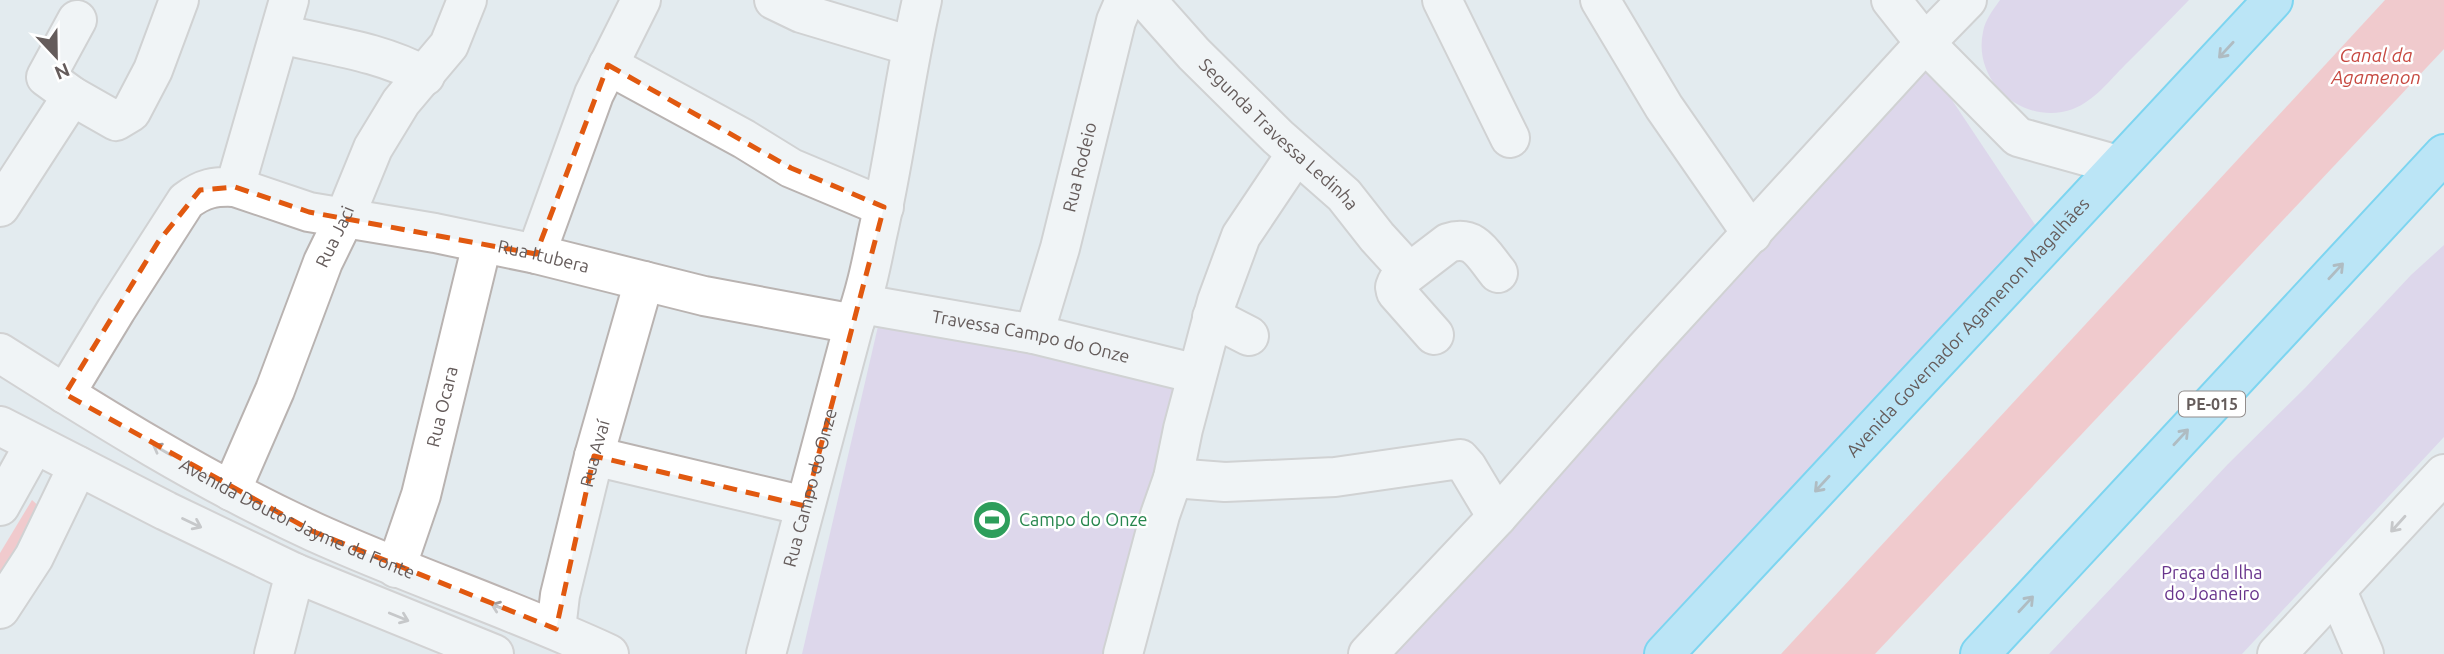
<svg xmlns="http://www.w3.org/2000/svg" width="2444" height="654" viewBox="0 0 2444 654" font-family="Ubuntu,sans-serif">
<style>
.green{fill:#d5bfe7}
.water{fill:#ffa3a5}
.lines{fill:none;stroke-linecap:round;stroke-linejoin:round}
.street-casing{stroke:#b9b3b1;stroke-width:42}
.secondary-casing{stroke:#bcb4b2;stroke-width:42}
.highway-casing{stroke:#00baf2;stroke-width:42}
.street{stroke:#fff;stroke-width:38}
.secondary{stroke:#fff;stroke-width:38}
.highway{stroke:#8addff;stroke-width:38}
.oneway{stroke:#70838c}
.oneway2{stroke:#a39d9d}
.marked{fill:none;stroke:#e15910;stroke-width:5;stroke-dasharray:14 9;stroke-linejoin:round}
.labels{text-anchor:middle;stroke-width:5;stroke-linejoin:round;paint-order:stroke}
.shield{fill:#fff;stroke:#938d8c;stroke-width:2}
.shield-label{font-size:16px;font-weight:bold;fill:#655c5b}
.street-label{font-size:18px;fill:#655c5b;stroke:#fff}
.leisure-label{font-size:18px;fill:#27864d;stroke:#fff;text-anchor:start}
.park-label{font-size:18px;fill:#68348c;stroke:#fff}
.water-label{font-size:19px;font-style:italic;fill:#c74941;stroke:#fff}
</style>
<rect width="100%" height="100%" fill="#e3ebef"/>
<g class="green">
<path d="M2000,0H2189C2168,22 2147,43 2125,65C2110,80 2094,101 2073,109C2026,127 1972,83 1983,32C1985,20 1993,10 2000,0Z"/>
<path d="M1930,67L2040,232L1651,654H1386Z"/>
<path d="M2444,245V437L2242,654H2049L2228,464L2305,388L2411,275Z"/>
<path d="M879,322L1188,387L1115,654H802Z"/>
</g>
<g class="water">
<path d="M2385,0H2444V49L1875,654H1781Z"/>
<path d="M32,500L42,509L0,574V553Z"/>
</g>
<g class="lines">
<defs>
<g id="street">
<path d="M774,0L801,13L911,46"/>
<path id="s1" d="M1146,0L1194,54L1278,137L1344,195L1377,237L1409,272"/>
<path d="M1442,0L1510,138"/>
<path d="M1600,0L1664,107L1752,234"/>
<path d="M1891,0L1925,43L2018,137L2118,165"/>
<path d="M77,20L46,77L72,96L116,121L131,112L153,70L179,0"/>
<path d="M280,34C330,46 379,51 425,76"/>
<path d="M608,65L744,139L791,168L884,207"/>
<path id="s2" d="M235,187L309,212L435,233L536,254L704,296L854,324"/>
<path d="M0,207L72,96"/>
<path d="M536,254L594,94L641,0"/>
<path id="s3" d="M862,304L1034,334L1197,374"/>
<path d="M1212,317L1249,336"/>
<path id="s4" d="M1034,334L1060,248L1116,21L1125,0"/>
<path d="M1434,335L1396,292L1395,287L1397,282L1448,243C1475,234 1483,255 1498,273"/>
<path d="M65,394L116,310L186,201C203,188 215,186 235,187L289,0"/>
<path d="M594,456L805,506"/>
<path d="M1173,478L1225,482L1335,477L1460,459L1467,467L1497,517"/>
<path id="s5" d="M231,491L275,390L323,262L344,219L373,148L401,102L449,45L467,0"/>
<path d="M0,506L34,445"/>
<path id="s6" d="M396,568L421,495L482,244"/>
<path d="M2337,591L2364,654"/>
<path d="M0,609L34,557L78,466"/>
<path id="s7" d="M556,629L560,595L594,456L644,281"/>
<path d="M274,654L295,573"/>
<path id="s8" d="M766,654L854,324C865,295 871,266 877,236C895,158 904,78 922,0"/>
<path d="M1123,654L1160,515L1173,478L1183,429L1217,301L1241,236L1296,154"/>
<path d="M1368,654L1497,517L1645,349L1925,43L1967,0"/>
<path d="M2277,654L2444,474"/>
</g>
<g id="secondary">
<path id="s9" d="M0,353C101,417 205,482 314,532C411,576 512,609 609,654"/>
<path d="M0,426L166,511L295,573L494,654"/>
</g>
<g id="highway">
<path id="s10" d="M1664,654L2273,0"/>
<path d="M1980,654L2444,154"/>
</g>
</defs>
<use href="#street" class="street-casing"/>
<use href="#secondary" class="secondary-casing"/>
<use href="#highway" class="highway-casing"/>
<use href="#street" class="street"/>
<use href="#secondary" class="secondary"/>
<use href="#highway" class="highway"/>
</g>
<defs><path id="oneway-shaft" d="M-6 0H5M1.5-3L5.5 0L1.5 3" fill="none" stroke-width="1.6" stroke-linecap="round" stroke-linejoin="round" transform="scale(1.75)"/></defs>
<g class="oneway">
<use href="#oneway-shaft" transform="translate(2226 50) rotate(133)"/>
<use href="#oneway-shaft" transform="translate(2336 271) rotate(-47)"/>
<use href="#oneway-shaft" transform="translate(2181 437) rotate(-47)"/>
<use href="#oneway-shaft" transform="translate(1822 484) rotate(133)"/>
<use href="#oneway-shaft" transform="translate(2026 604) rotate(-47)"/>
</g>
<g class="oneway2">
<use href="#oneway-shaft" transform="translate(162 450) rotate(-150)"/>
<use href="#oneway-shaft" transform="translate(192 523) rotate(25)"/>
<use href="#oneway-shaft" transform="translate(2398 524) rotate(132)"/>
<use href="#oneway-shaft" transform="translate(501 608) rotate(-159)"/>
<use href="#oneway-shaft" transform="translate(399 617) rotate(22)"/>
</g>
<path d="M0 0H2444V654H0ZM608,65L791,168L884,207L805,506L594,456L556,629L312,531L65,394L158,242L200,190L235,187L309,212L536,254Z" fill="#e3ebef" fill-opacity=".55" fill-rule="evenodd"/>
<path class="marked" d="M608,65L791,168L884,207L805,506L594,456L556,629L312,531L65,394L158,242L200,190L235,187L309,212L536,254Z"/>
<defs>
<symbol id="stadium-disc" viewBox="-11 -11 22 22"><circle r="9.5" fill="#2e9e5b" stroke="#fff"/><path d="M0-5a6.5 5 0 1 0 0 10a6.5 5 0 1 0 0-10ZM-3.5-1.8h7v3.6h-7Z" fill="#fff"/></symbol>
</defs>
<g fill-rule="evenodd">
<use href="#stadium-disc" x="970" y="498" width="44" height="44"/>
</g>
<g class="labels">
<rect class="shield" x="2179" y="391.5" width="66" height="25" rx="5"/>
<g class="shield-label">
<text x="2212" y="410">PE-015</text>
</g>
<g class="street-label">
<text dy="6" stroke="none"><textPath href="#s1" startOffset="189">Segunda Travessa Ledinha</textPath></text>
<text dy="6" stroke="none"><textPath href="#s4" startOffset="173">Rua Rodeio</textPath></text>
<text dy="6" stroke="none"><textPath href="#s5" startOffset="275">Rua Jaci</textPath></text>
<text dy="6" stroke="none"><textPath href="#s2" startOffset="317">Rua Itubera</textPath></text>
<text dy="6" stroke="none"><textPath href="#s10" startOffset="446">Avenida Governador Agamenon Magalhães</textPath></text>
<text dy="6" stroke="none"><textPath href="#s3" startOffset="172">Travessa Campo do Onze</textPath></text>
<text dy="6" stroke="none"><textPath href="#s6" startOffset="168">Rua Ocara</textPath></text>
<text dy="6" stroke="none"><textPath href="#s7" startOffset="180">Rua Avaí</textPath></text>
<text dy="6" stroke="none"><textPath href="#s8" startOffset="172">Rua Campo do Onze</textPath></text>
<text dy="6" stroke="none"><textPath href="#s9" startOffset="341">Avenida Doutor Jayme da Fonte</textPath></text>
</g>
<g class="leisure-label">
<text x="1019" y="526">Campo do Onze</text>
</g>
<g class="park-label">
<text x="2212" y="579">Praça da Ilha<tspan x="2212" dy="21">do Joaneiro</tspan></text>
</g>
<g class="water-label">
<text x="2376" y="62">Canal da<tspan x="2376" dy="22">Agamenon</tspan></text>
</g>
</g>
<g transform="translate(56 56) rotate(158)" stroke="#ffffff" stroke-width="5" paint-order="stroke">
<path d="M0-5L12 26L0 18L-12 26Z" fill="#655c5b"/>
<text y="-10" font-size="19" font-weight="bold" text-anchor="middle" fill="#655c5b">N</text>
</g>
</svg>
